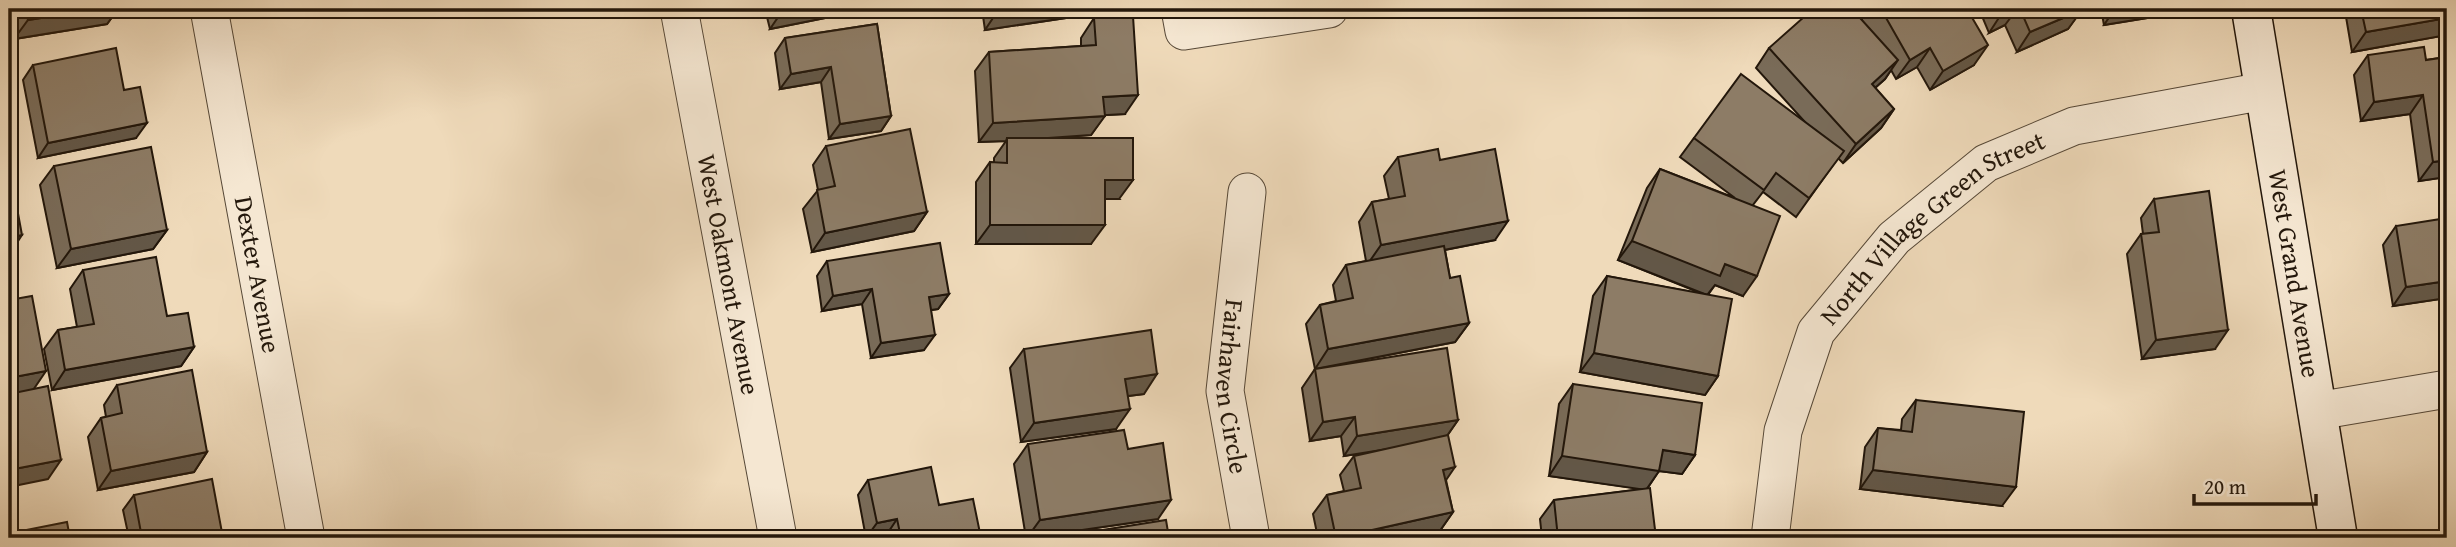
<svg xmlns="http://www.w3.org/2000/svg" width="2456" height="547" viewBox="0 0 2456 547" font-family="'Gentium Book Plus',serif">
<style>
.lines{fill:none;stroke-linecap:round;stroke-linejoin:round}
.street-casing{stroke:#564837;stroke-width:39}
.secondary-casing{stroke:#23170b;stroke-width:41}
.street{stroke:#f5e7d2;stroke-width:37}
.secondary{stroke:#f5e7d2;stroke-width:38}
.wall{fill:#796b58;stroke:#23170b;stroke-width:2}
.shaded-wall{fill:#635747;stroke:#23170b;stroke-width:2}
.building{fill:#8d7c66;stroke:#23170b;stroke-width:2}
.labels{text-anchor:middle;stroke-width:5;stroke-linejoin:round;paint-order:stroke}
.street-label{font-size:26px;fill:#23170b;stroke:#f5e7d2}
</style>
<rect width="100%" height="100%" fill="#efdaba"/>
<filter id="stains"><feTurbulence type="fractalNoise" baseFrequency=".00286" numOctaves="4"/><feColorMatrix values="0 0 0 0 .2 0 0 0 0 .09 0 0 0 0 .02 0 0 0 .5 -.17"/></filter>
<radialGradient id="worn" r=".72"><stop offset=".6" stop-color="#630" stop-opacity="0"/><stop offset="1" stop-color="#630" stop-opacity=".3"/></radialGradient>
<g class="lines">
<defs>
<g id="street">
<path id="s1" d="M209,9L306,538"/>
<path id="s2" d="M679,9L778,538"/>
<path d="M1180,9L1184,31L1329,9"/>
<path id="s3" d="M1247,192L1225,391L1251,538"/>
<path d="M2317,411L2447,389"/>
<path id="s4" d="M1770,538L1783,431L1816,332L1894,238L1986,163L2074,126L2264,91"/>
</g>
<g id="secondary">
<path id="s5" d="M2251,9L2338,538"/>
</g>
</defs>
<use href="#street" class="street-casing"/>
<use href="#secondary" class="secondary-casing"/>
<use href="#street" class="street"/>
<use href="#secondary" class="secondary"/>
</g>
<g class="wall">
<path d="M9,9H118L107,24L14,39Z"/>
<path d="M765,9H870L770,29Z"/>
<path d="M982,9H1084L1079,16L985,30Z"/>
<path d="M1856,9H1967L1974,65L1930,90L1917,67L1896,79L1891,70L1885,79L1875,88L1894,109L1881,128L1843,163L1838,158L1796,217L1763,192L1753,205L1743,296L1715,285L1708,295L1718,376L1705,395L1580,372L1593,296L1607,276L1703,294L1618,260L1647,188L1660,169L1735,198L1680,157L1694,138L1805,122L1756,68L1769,48L1862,20Z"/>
<path d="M1979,9H2082L2068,29L2017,52L2005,25L1989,33Z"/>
<path d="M2101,9H2158L2153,17L2104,25Z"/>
<path d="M2347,9H2447V35L2352,52L2345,11Z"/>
<path d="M1094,18L1125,114L1105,115L1091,135L1047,138L1119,199H1105L1091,244H976V182L990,162L994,163V158L1006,141L979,142L975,71L989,52L1081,46V38Z"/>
<path d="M877,24L891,116L881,131L829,139L821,82L780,89L775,53L785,38Z"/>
<path d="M2368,55L2426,60L2447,57V177L2419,181L2410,114L2361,121L2354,75Z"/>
<path d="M33,65L124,90L136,138L38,158L23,80Z"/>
<path d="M826,146L927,212L914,231L812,252L803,209L818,190L813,165Z"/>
<path d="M1398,157L1440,160L1495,240L1445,250L1450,278L1469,323L1455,342L1315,369L1306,324L1320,305L1336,301L1333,285L1346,265L1366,261L1359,222L1372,202L1389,199L1384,176Z"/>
<path d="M54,166L167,230L153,249L57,268L40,185Z"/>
<path d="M2154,199L2215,349L2142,359L2127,254L2141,234H2143L2141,218Z"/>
<path d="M2396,226L2447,298L2393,306L2383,245Z"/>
<path d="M827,261L949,294L938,309L931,310L924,350L871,358L862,304L822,311L817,276Z"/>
<path d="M83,270L167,316L194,347L181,366L52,390L44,349L58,330L77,327L70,289Z"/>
<path d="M1024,349L1144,394L1128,396L1116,429L1021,442L1010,368Z"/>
<path d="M1315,369L1458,420L1447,436L1446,480L1453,512L1439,532L1410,538H1318L1313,514L1327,495L1344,491L1340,475L1354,456L1385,449L1344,456L1341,436L1310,441L1302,388Z"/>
<path d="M1573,384L1695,455L1682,474L1659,471L1647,489L1656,538H1542L1540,519L1554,500L1642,489L1549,476L1559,404Z"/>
<path d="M117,385L207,452L194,472L98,490L88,437L101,418L106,417L104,405Z"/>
<path d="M1916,400L2002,506L1860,489L1865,447L1878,428L1901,430L1902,419Z"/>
<path d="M1028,444L1128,449L1158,519L1026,538L1014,464Z"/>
<path d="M868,480L939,505L981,538H888L887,534L866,538L858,495Z"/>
<path d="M134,495L223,538H129L123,510Z"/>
<path d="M2447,504V535L2444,509Z"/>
<path d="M16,532L70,538H11Z"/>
</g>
<g class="shaded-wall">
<path d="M98,9H118L107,24L14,39L28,20Z"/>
<path d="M788,9H870L770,29L783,10Z"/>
<path d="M1038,9H1084L1079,16L985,30L995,15Z"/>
<path d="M2013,9H2017L2005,25L1989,33L2002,13Z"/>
<path d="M2120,9H2158L2153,17L2104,25L2114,10Z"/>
<path d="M2082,10L2068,29L2017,52L2030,32Z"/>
<path d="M2447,18V35L2352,52L2366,32Z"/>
<path d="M1988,45L1974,65L1930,90L1943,71Z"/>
<path d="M1930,48L1917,67L1896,79L1910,60Z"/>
<path d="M1898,60L1885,79L1858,103L1872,84Z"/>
<path d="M831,67L821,82L780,89L791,74Z"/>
<path d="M1138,95L1125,114L1090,116L1103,97Z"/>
<path d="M2423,95L2410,114L2361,121L2374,102Z"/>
<path d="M1894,109L1881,128L1843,163L1856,144Z"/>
<path d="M891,116L881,131L829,139L840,124Z"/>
<path d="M1105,116L1091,135L1007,141V138L1006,141L979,142L993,123Z"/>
<path d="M147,123L136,138L38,158L48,143Z"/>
<path d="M2447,160V177L2419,181L2433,162Z"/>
<path d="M1105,180H1133L1119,199H1092Z"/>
<path d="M927,212L914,231L812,252L825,233Z"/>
<path d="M1508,221L1495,240L1367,265L1381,245Z"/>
<path d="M990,225H1105L1091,244H976Z"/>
<path d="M167,230L153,249L57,268L71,249Z"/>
<path d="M22,235L9,255V238Z"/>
<path d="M1632,241L1725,264L1757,276L1743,296L1715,285L1707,295L1618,260Z"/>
<path d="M2447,281V298L2393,306L2406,287Z"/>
<path d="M872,289L862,304L822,311L833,296Z"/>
<path d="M949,294L938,309L918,312L929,297Z"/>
<path d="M1469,323L1455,342L1315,369L1328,349Z"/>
<path d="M2228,330L2215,349L2142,359L2156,340Z"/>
<path d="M935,335L924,350L871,358L881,343Z"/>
<path d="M194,347L181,366L52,390L65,370Z"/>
<path d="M1594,353L1718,376L1705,395L1580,372Z"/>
<path d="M46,371L31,393L9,397V378Z"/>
<path d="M1157,374L1144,394L1112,398L1125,379Z"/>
<path d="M1130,409L1116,429L1021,442L1034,423Z"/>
<path d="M1355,417L1341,436L1310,441L1323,422Z"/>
<path d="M1458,420L1444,440L1344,456L1357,436Z"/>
<path d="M1663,450L1695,455L1682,474L1659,471L1646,490L1549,476L1562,456Z"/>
<path d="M207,452L194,472L98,490L111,471Z"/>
<path d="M61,460L48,479L9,487V470Z"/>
<path d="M1455,467L1442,486L1443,470Z"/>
<path d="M1873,470L2016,487L2002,506L1860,489Z"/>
<path d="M1171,500L1158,519L1027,538L1040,520Z"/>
<path d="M1453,512L1439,532L1410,538H1336Z"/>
<path d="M897,519L887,534L866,538L877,523Z"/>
</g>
<g class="building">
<path d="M26,9H98L28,20Z"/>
<path d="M995,9H1038L995,15Z"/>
<path d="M1813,9H1852L1898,60L1872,84L1894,109L1856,144L1769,48Z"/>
<path d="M1881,9H1967L1988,45L1943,71L1930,48L1910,60Z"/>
<path d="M2000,9H2013L2002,13Z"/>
<path d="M2020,9H2082V10L2030,32Z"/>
<path d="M2361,9H2447V18L2366,32Z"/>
<path d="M1133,16L1138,95L1103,97L1105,116L993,123L989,52L1096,45L1094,18Z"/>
<path d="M877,24L891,116L840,124L831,67L791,74L785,38Z"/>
<path d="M2424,47L2426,60L2447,57V160L2433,162L2423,95L2374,102L2368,55Z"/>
<path d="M116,48L124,90L140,87L147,123L48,143L33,65Z"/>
<path d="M1741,74L1844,151L1809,198L1776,173L1764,190L1694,138Z"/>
<path d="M910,129L927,212L825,233L817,190L835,186L826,146Z"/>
<path d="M1007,138H1133V180H1105V225H990V162L1007,163Z"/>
<path d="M151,147L167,230L71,249L54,166Z"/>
<path d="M1438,149L1440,160L1495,149L1508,221L1381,245L1372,202L1405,196L1398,157Z"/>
<path d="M9,165L22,235L9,238Z"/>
<path d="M1660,169L1780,216L1757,276L1725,264L1720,276L1632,241Z"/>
<path d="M2209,191L2228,330L2156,340L2141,234L2159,232L2154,199Z"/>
<path d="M2447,218V281L2406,287L2396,226Z"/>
<path d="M940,243L949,294L929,297L935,335L881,343L872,289L833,296L827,261Z"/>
<path d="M1444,246L1450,278L1460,276L1469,323L1328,349L1320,305L1353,298L1346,265Z"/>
<path d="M156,257L167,316L188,313L194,347L65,370L58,330L94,324L83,270Z"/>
<path d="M1607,276L1732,299L1718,376L1594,353Z"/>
<path d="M32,296L46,371L9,378V300Z"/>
<path d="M1151,330L1157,374L1125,379L1130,409L1034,423L1024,349Z"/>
<path d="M1447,348L1458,420L1357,436L1355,417L1323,422L1315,369Z"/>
<path d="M192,370L207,452L111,471L101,418L122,413L117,385Z"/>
<path d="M1573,384L1702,403L1695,455L1663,450L1659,471L1562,456Z"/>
<path d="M48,386L61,460L9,470V394Z"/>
<path d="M1916,400L2024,412L2016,487L1873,470L1878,428L1912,432Z"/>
<path d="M1124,430L1128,449L1163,443L1171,500L1040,520L1028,444Z"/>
<path d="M1448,435L1455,467L1443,470L1453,512L1336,538L1327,495L1361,488L1354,456Z"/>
<path d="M931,467L939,505L973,499L981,538H901L897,519L877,523L868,480Z"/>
<path d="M212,479L223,538H142L134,495Z"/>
<path d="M1650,488L1656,538H1558L1554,500Z"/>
<path d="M1166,520L1169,538H1052Z"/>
<path d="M67,522L70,538H17L16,532Z"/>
</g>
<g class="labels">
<g class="street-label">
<text dy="9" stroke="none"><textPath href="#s4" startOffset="371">North Village Green Street</textPath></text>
<text dy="9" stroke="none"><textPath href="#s5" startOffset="268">West Grand Avenue</textPath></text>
<text dy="9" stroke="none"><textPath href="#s1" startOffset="270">Dexter Avenue</textPath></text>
<text dy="9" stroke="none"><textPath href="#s2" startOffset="270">West Oakmont Avenue</textPath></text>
<text dy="9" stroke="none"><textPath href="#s3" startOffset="196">Fairhaven Circle</textPath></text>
</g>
</g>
<rect width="2456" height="547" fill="none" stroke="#efdaba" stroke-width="35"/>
<rect x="10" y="10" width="2435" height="526" fill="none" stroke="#23170b" stroke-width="3.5"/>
<rect x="18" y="18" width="2421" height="512" fill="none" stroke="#23170b" stroke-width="2"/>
<path d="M2194 494v10h122v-10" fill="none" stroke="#23170b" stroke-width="3.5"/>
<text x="2204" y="494" font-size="21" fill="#23170b" stroke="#f5e7d2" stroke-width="5" paint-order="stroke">20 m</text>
<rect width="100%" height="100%" filter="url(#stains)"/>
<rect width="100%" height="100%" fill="url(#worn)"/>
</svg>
